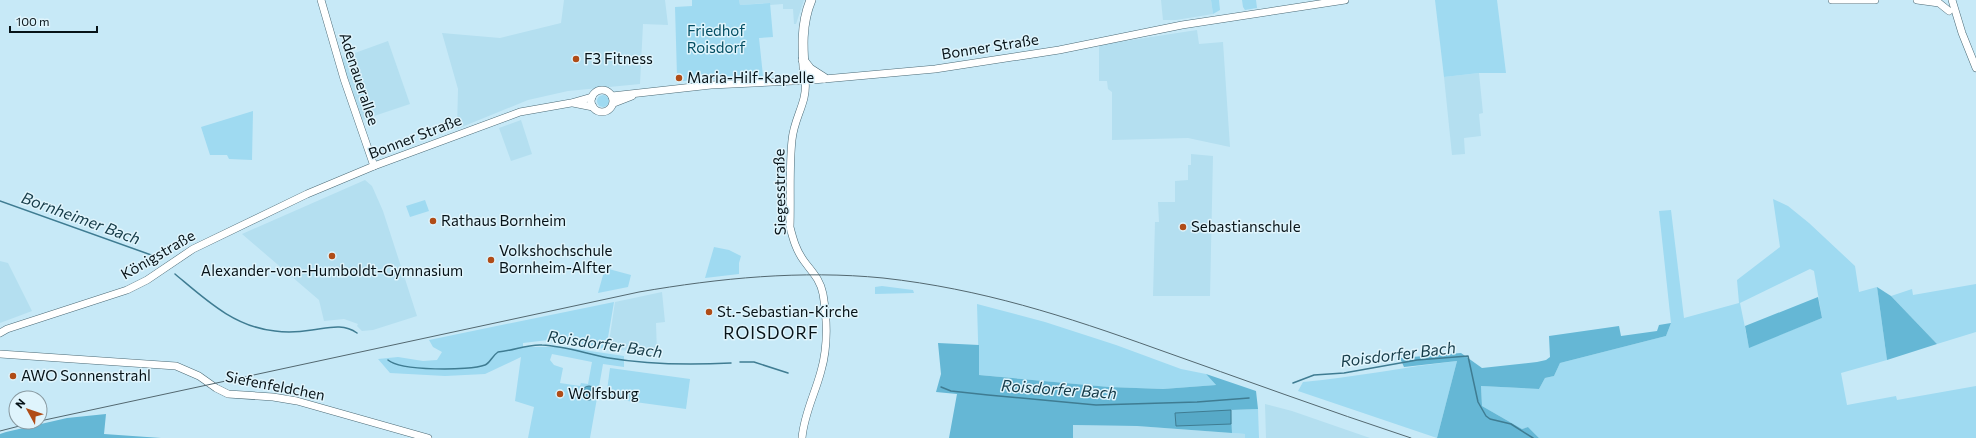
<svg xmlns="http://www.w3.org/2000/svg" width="1976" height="438" viewBox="0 0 1976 438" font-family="Commissioner,sans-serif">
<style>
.built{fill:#b4dff0}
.green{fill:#9fdaf1;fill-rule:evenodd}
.forest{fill:#65b7d5}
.water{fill:#57a9c7;stroke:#3f7c92}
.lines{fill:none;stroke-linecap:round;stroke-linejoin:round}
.stream{stroke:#3f7c92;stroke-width:1.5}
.minor-casing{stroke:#4b6a76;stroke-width:8}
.major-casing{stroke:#4b6a76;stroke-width:10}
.minor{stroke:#fff;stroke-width:7}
.major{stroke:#fff;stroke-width:9}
.tram{stroke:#536870;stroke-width:1}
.poi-dot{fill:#b04c17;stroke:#dff4fc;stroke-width:1.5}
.labels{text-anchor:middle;stroke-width:3;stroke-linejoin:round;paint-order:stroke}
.park-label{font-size:15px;fill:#024d62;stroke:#dff4fc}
.street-label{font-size:15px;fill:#071318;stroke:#dff4fc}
.poi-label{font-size:15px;fill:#071318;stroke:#dff4fc;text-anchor:start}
.water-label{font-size:16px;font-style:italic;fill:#153b48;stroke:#dff4fc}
.quarter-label{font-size:17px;letter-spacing:1px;fill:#071318;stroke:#dff4fc}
</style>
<rect width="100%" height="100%" fill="#c7e9f7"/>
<g class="built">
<path d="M564,0H665L668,25L643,24L640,84L568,91L528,100L457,129L458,89L442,33L500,38L561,23Z"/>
<path d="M739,0H804L796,24H794L793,9H783V4L770,5L769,3L740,5Z"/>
<path d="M1161,0H1211L1213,14L1176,20H1163Z"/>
<path d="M1197,30L1199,44L1223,42L1230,147L1188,138L1112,140V92L1108,89L1107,81H1099V45Z"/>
<path d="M388,41L410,104L362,120L341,58Z"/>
<path d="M1479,73L1483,113L1479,114L1481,136L1464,138L1465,154L1452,155L1444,77Z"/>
<path d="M521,120L532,154L511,161L499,128Z"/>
<path d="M1191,154L1213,156L1210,296H1153L1155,222H1159L1158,202H1175V181L1188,180V165H1191Z"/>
<path d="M365,180L372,186L383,211L417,316L373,330L362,331L357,326L358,324L344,319L324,321L319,300L242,234Z"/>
<path d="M0,261L8,263L32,311L0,323Z"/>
<path d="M662,292L665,322L656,323L657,353L608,349L615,302Z"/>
<path d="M1265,404L1292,411L1370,438H1266Z"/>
<path d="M1072,425L1137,426L1245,434V438H1073Z"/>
</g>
<g class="green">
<path d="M692,0H739L740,5L770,3L773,37L759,38L763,76L683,81V75L677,76L675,7L692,6Z"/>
<path d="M1211,0H1219L1220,10L1213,14Z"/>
<path d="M1242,0H1256L1257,8L1245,10L1243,7Z"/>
<path d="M1435,0H1497L1506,73H1479L1444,77Z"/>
<circle cx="603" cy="101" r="6"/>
<path d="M253,111L252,160L229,159L227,155H210L201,127Z"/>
<path d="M1773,199L1788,206L1809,223L1855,266L1859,292L1877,287L1887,360L1841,373L1847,405L1896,396L1897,400L1976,386V438H1539L1528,427L1522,429L1482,406L1481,386L1539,389L1545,378L1554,376L1560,363L1666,336L1671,323L1659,211L1671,210L1684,318L1739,303L1737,280L1780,247ZM1810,269L1814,271L1822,318L1749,347L1740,303Z"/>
<path d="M425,200L429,211L410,217L406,206Z"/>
<path d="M714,247L729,250L741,256L739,263V274L705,278Z"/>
<path d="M605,268L631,275L628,287L598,293Z"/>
<path d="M1976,284V332L1937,344L1891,296L1912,289L1913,295Z"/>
<path d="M882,286L913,290L914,293L875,294V287Z"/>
<path d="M614,302L606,349L548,340L523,343V347H563L624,356V367L603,364L590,438H528L534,407L515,401L521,357L485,374L445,376L390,373L378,359L398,357L423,361L437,360L442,352L433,347L429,340ZM552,354L592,362L588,384L581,383L580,386L560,383L563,368L554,365L550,360Z"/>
<path d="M977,304L1045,322L1116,345L1181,369L1206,374L1216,385L1163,389L1109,387L979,375Z"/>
<path d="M1457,361L1437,438L1298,391L1303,382C1355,377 1405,367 1457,361Z"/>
<path d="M610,368L690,379L686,409L606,398Z"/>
<path d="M1258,409L1259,438H1245V434L1232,433L1231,410Z"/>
</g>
<g class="forest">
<path d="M1877,287L1891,296L1937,344L1887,360Z"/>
<path d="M1818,297L1822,318L1749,348L1745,326Z"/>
<path d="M1671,323L1666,336L1560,363L1554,376L1545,378L1539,389L1481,386L1482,406L1522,429L1528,427L1539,438H1437L1457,361L1404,367L1400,358L1461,353L1482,368L1537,362L1546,360L1550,357L1549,336L1619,326L1621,336L1657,331L1659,325Z"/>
<path d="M938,343L979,345V375L1109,387L1163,389L1216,385L1206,374L1256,391L1258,409L1231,410L1232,433L1137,426L1073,425V438H949L957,394L936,392L941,374Z"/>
<path d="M106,414L104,434L161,438H0V434L6,432L67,418Z"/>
</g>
<g class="water">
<circle cx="589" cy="393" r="7"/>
<path d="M1231,410V424L1176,426L1175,413Z"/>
</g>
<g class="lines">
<g class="stream">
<path d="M0,201L154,256"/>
<path d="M175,274C205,299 234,327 275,331C287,333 300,332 312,330C328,328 343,323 357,333"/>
<path d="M388,360C400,371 469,371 485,365C490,363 492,356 498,352C513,351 527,344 542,345C565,346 587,354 609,358C650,365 690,365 731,363"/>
<path d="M740,362H754L788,373"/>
<path d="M1293,383L1314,375L1344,373L1417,360L1468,356L1478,402L1486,416L1490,419L1511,424L1533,438"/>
<path d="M941,387L951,391L988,395L1096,405L1197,402L1249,398"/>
</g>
<defs>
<g id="minor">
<path d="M321,0L344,79L374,166"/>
<path d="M1832,0H1875"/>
<path d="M1917,0L1939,3L1949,11"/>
<path d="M1952,0L1962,33L1976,68"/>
<circle cx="602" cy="101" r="11"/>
<path d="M612,96L711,85L813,80L935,69L1059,50L1182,25L1345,0"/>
<path d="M573,103L593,107"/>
<path d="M614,103L632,96"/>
<path d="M0,333L7,329L127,290L147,280L193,249L307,194L374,166L520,112L571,103L592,97"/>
<path d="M0,354L176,366L199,376L216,388L228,394L273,397L297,401L428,438"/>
<path d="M802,438C804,414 815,394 821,371C828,347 827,318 823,294C820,279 812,272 804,261C796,250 793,239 790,227C791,198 789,168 792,140C794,117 808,102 805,80"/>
</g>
<g id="major">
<path d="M803,60L810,69L824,78"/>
<path d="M805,80C803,53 800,26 811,0"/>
</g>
</defs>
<use href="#minor" class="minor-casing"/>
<use href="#major" class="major-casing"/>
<use href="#minor" class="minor"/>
<use href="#major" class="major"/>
<g class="tram">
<path d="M40,421L639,292C720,278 801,270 883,278C982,289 1065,316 1157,349C1242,379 1326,410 1411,438"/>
<path d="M0,431L35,422"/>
</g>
</g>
<g class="poi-dot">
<circle cx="576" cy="59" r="4"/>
<circle cx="679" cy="78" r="4"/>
<circle cx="433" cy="221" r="4"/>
<circle cx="1183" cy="227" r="4"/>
<circle cx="332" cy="256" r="4"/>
<circle cx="491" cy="260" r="4"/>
<circle cx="709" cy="312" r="4"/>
<circle cx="13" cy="376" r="4"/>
<circle cx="560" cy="394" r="4"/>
</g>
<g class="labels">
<g class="park-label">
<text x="716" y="36">Friedhof<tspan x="716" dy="17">Roisdorf</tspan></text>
</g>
<g class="street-label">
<text transform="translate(990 47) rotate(-9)" y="5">Bonner Straße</text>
<text transform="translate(359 79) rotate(72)" y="5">Adenauerallee</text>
<text transform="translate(415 137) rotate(-21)" y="5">Bonner Straße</text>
<text transform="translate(780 192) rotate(-91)" y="5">Siegesstraße</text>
<text transform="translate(158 255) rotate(-30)" y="5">Königstraße</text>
<text transform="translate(275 386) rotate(11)" y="5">Siefenfeldchen</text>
</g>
<g class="poi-label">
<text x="584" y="64">F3 Fitness</text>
<text x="687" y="83">Maria-Hilf-Kapelle</text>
<text x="441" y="226">Rathaus Bornheim</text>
<text x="1191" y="232">Sebastianschule</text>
<text x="499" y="256">Volkshochschule<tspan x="499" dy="17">Bornheim-Alfter</tspan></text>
<text x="332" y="276" text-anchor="middle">Alexander-von-Humboldt-Gymnasium</text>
<text x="717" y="317">St.-Sebastian-Kirche</text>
<text x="21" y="381">AWO Sonnenstrahl</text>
<text x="568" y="399">Wolfsburg</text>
</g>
<g class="water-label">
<text transform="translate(81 218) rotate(20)" y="6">Bornheimer Bach</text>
<text transform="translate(605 344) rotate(8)" y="6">Roisdorfer Bach</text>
<text transform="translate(1398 354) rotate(-7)" y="6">Roisdorfer Bach</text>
<text transform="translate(1059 389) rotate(4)" y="6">Roisdorfer Bach</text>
</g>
<g class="quarter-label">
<text x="771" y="339">ROISDORF</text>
</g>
</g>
<g transform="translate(28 410) rotate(310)"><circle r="19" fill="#dff4fc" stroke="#899aa1"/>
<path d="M0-3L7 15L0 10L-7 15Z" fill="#b04c17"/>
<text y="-6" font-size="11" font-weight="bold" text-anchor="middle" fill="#071318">N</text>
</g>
<path d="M10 26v6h87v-6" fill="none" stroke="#071318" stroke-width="2"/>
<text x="16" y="26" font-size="12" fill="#071318" stroke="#dff4fc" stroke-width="3" paint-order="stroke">100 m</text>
</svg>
